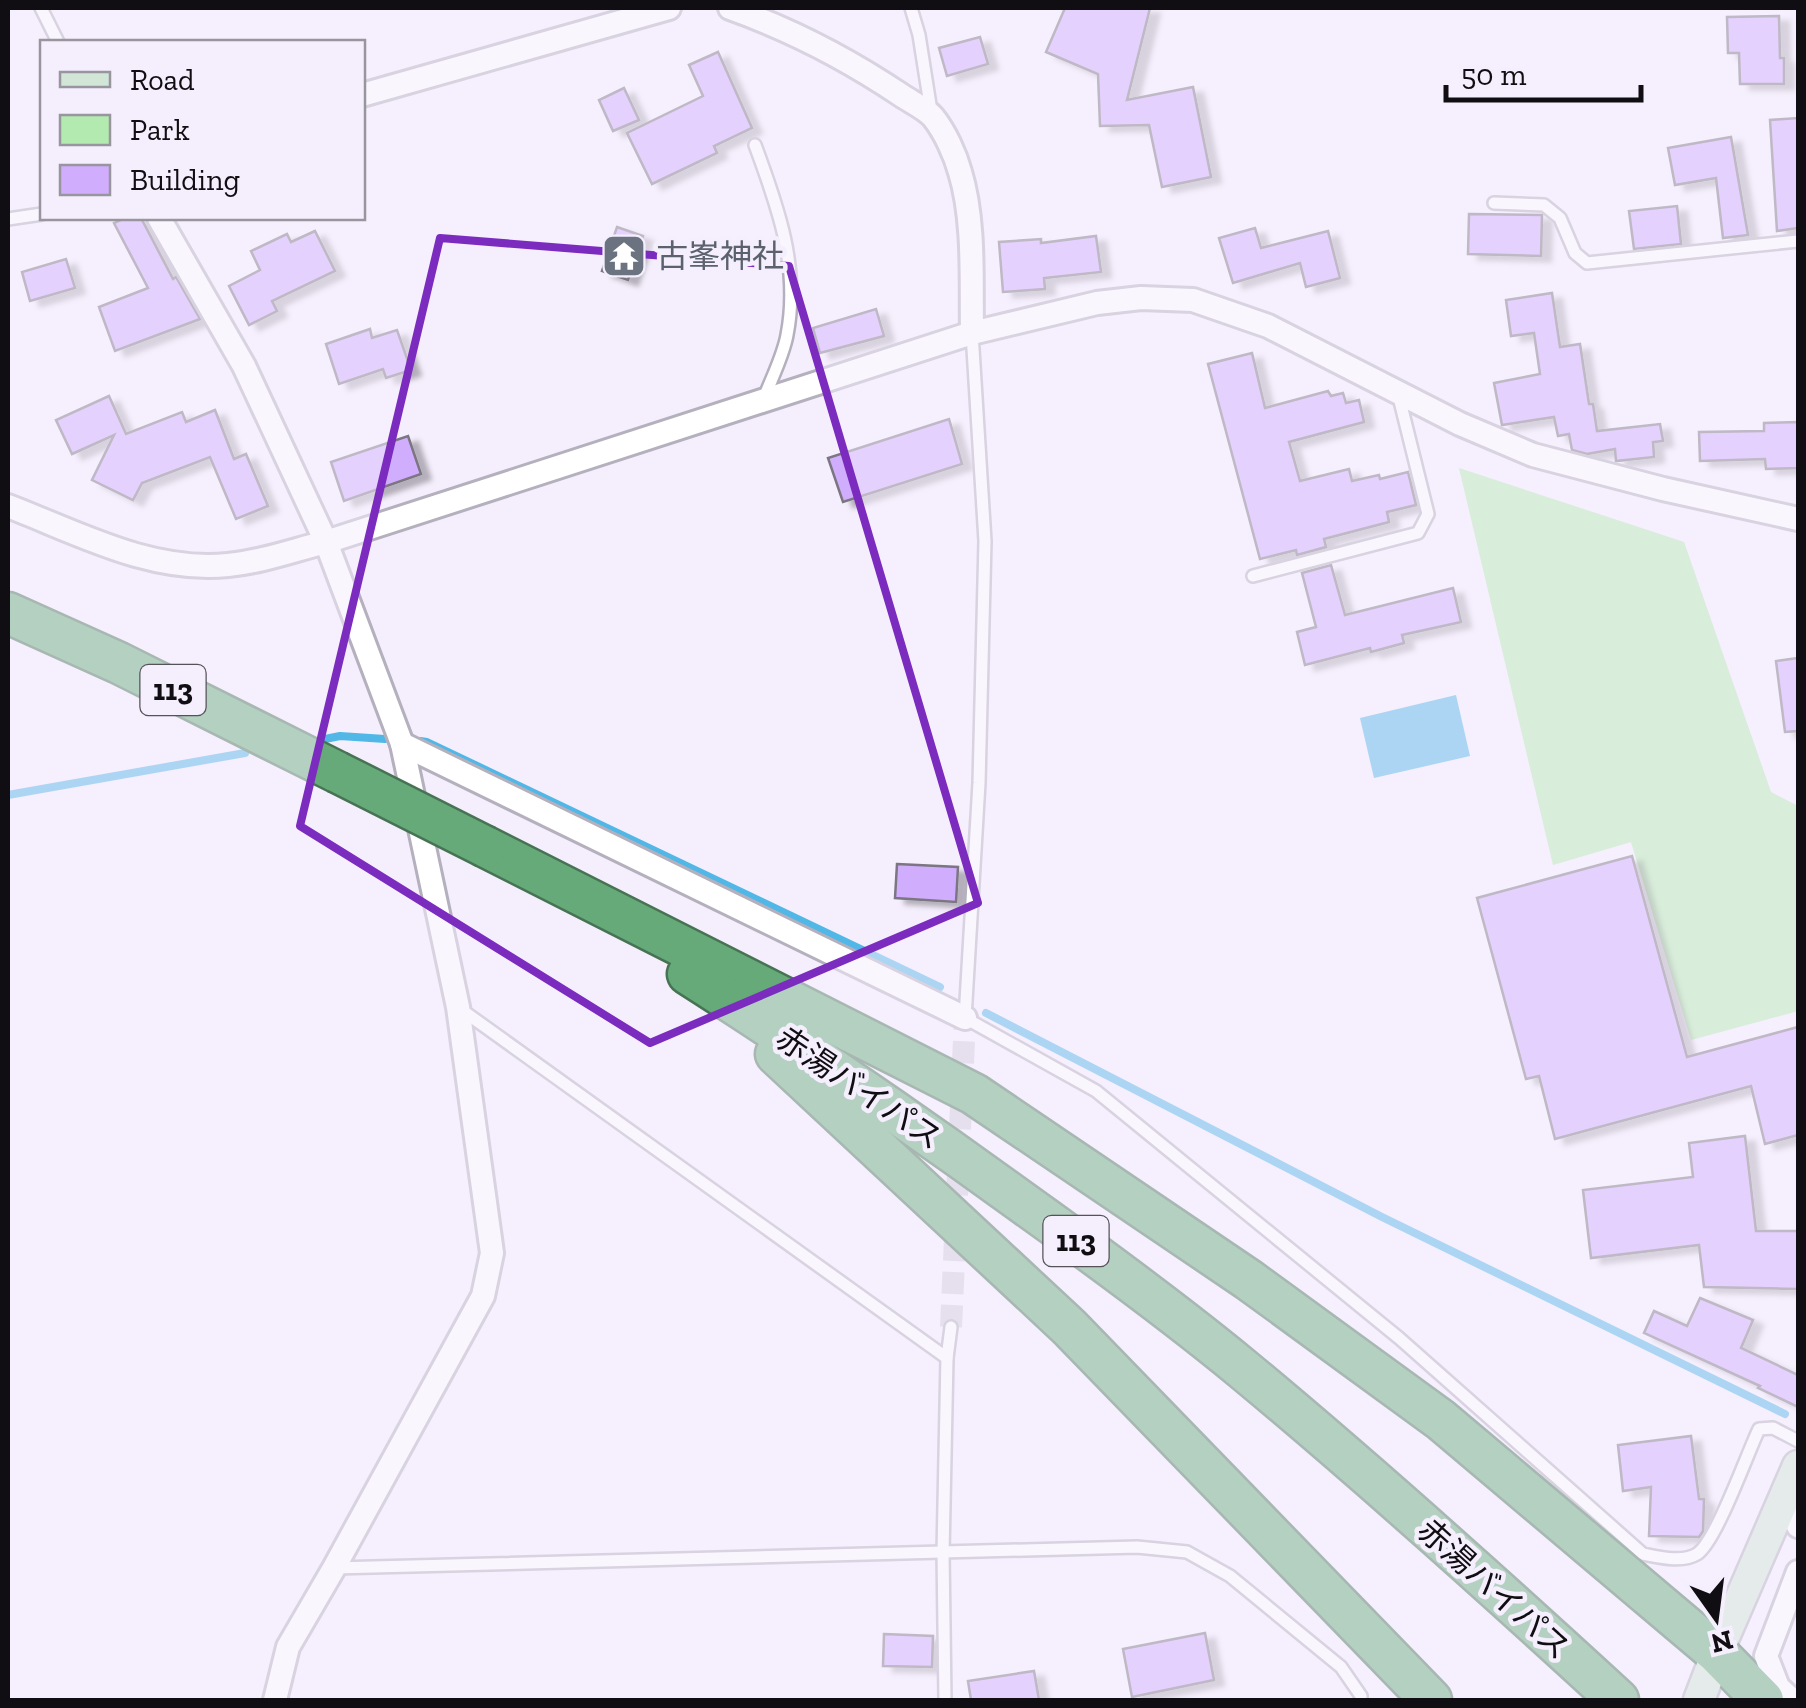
<svg xmlns="http://www.w3.org/2000/svg" width="1806" height="1708" viewBox="0 0 1806 1708" font-family="'Zilla Slab','Noto Sans JP',serif">
<style>
.green{fill:#b3eaaf}
.water{fill:#50b7e7}
.lines{fill:none;stroke-linecap:round;stroke-linejoin:round}
.stream{stroke:#50b7e7;stroke-width:8}
.building{fill:#d1adfe;stroke:#7b7682;stroke-width:2.5;filter:url(#shadow)}
.street-tunnel{stroke:#d3cdda;stroke-width:22;stroke-dasharray:22 11;stroke-linecap:butt}
.lane-casing{stroke:#b5b0bd;stroke-width:16}
.street-casing{stroke:#b5b0bd;stroke-width:28}
.secondary-casing{stroke:#b5b0bd;stroke-width:35}
.highway-casing{stroke:#477354;stroke-width:45}
.lane{stroke:#fff;stroke-width:11}
.street{stroke:#fff;stroke-width:22}
.secondary{stroke:#d1e6d6;stroke-width:30}
.highway{stroke:#65aa78;stroke-width:40}
.highway-bridge-casing{stroke:#477354;stroke-width:45;stroke-linecap:butt}
.highway-bridge{stroke:#65aa78;stroke-width:40}
.marked{fill:none;stroke:#7b2cbf;stroke-width:8;stroke-linejoin:round}
.labels{text-anchor:middle;stroke-width:9;stroke-linejoin:round;paint-order:stroke}
.shield{fill:#f5effd;stroke:#555258;stroke-width:2.5}
.shield-label{font-size:30px;font-weight:bold;fill:#100e12}
.worship-label{font-size:32px;fill:#5b616d;stroke:#f5effd;text-anchor:start}
.street-label{font-size:32px;fill:#100e12;stroke:#f5effd}
</style>
<defs>
<filter id="shadow"><feDropShadow dx="10" dy="5.5" stdDeviation="2.5" flood-color="#0004"/></filter>
</defs>
<rect width="100%" height="100%" fill="#f5effd"/>
<path class="green" d="M1459,468L1684,542L1771,792L1798,806V1011L1691,1040L1631,842L1553,865Z"/>
<path class="water" d="M1456,695L1470,756L1374,778L1360,718Z"/>
<g class="lines">
<g class="stream">
<path d="M325,739L340,736L385,739"/>
<path d="M420,741L427,742L940,987"/>
<path d="M8,795L245,753"/>
<path d="M986,1013L1382,1217L1785,1414"/>
</g>
</g>
<g class="building">
<path d="M1065,8H1150L1127,100L1193,87L1211,177L1162,187L1149,125L1100,126L1098,74L1046,52Z"/>
<path d="M1779,16L1780,58H1784V84H1740L1739,53H1728L1727,17Z"/>
<path d="M980,37L988,64L947,76L939,48Z"/>
<path d="M718,52L752,128L714,146L717,153L652,184L627,133L703,96L689,65Z"/>
<path d="M624,88L639,120L613,131L599,100Z"/>
<path d="M1798,118V228L1777,231L1770,120Z"/>
<path d="M1731,137L1748,235L1723,238L1716,178L1675,185L1668,148Z"/>
<path d="M1677,206L1681,244L1634,249L1629,211Z"/>
<path d="M1469,214L1542,215L1541,256L1468,254Z"/>
<path d="M125,218H141L173,279L176,277L200,319L115,351L99,307L148,288L114,223Z"/>
<path d="M617,227L643,236L628,280L602,271Z"/>
<path d="M1255,228L1261,248L1328,231L1340,278L1306,287L1300,263L1233,283L1219,238Z"/>
<path d="M315,231L335,271L272,301L277,311L249,325L229,286L260,270L251,251L287,234L291,242Z"/>
<path d="M1096,236L1101,272L1044,278L1045,289L1003,292L999,242L1041,239V243Z"/>
<path d="M66,259L75,288L30,301L22,272Z"/>
<path d="M1552,293L1560,347L1580,344L1589,404H1593L1597,431L1660,424L1663,441L1653,442L1654,457L1616,461L1615,449L1587,454L1572,450L1569,434L1558,436L1554,417L1502,425L1494,383L1540,374L1534,333L1511,336L1506,300Z"/>
<path d="M876,309L884,336L820,353L813,328Z"/>
<path d="M370,329L372,338L397,330L411,370L386,378L383,369L339,384L326,344Z"/>
<path d="M1252,353L1265,408L1328,391L1331,396L1343,393L1346,403L1359,400L1364,422L1289,442L1300,481L1349,469L1352,481L1379,475L1380,479L1408,472L1416,505L1387,512L1389,522L1324,539L1326,547L1297,555L1296,550L1260,559L1208,364Z"/>
<path d="M109,396L126,434L182,412L186,422L215,410L234,459L246,454L268,506L236,519L210,457L142,483L133,500L92,480L114,435L72,454L56,420Z"/>
<path d="M949,419L962,464L843,502L828,458Z"/>
<path d="M1798,422V468L1766,469L1765,459L1700,461L1699,432L1764,431V423Z"/>
<path d="M408,436L421,474L344,501L331,462Z"/>
<path d="M1331,565L1345,615L1453,588L1461,622L1402,635L1404,643L1371,652L1370,648L1305,665L1297,632L1316,627L1302,573Z"/>
<path d="M1798,658V731L1785,732L1776,661Z"/>
<path d="M1632,856L1687,1057L1798,1027V1135L1765,1144L1751,1086L1555,1139L1539,1076L1526,1079L1477,898Z"/>
<path d="M897,864L958,867L956,902L895,898Z"/>
<path d="M1745,1136L1756,1231H1798V1289L1704,1287L1699,1245L1591,1258L1583,1190L1693,1177L1689,1143Z"/>
<path d="M1700,1298L1753,1320L1741,1348L1798,1375V1407L1758,1388L1760,1386L1644,1333L1654,1311L1687,1326Z"/>
<path d="M1691,1436L1699,1499H1704L1703,1531L1699,1537L1649,1536L1651,1487L1623,1491L1618,1445Z"/>
<path d="M1205,1633L1214,1680L1132,1697L1123,1649Z"/>
<path d="M884,1634L933,1636L932,1667L883,1666Z"/>
<path d="M1034,1671L1039,1700H971L968,1681Z"/>
</g>
<g class="lines">
<path class="street-tunnel" d="M951,1327L965,1018"/>
<defs>
<g id="lane">
<path d="M41,8L58,42"/>
<path d="M911,8L919,35L931,111"/>
<path d="M755,145C778,207 800,268 787,335C783,357 771,379 763,401"/>
<path d="M1494,203L1544,205L1560,218L1575,253L1587,263L1798,241"/>
<path d="M8,219L42,214"/>
<path d="M972,333L985,541L979,783L965,1018L1096,1091L1399,1338L1643,1554C1659,1557 1682,1563 1697,1554C1716,1542 1747,1454 1759,1429L1773,1428L1798,1441"/>
<path d="M1253,576L1418,533L1428,514L1398,393"/>
<path d="M459,1008L947,1358"/>
<path d="M334,1568L1137,1547L1187,1552L1230,1576L1341,1667L1361,1696V1700"/>
<path d="M945,1700L943,1553L947,1358L951,1327"/>
</g>
<g id="street">
<path d="M730,8C789,29 849,60 901,95C911,102 925,108 933,117C945,132 955,154 960,172C975,221 971,282 972,333"/>
<path d="M362,95L669,8"/>
<path d="M159,218L244,366L326,542L402,744L458,1007L492,1253L483,1296L334,1568L288,1647L275,1700"/>
<path d="M8,506C78,533 151,573 228,565C261,562 294,550 326,542L972,333L1097,303L1141,298L1193,300L1268,326L1460,424L1533,455L1663,489L1798,519"/>
<path d="M402,744L965,1018"/>
<path d="M1785,1494L1798,1526"/>
<path d="M1792,1700L1778,1687L1766,1656L1798,1572"/>
</g>
<path id="secondary" d="M1699,1700L1717,1653L1798,1466"/>
<g id="highway">
<path d="M8,613L119,663L337,772"/>
<path d="M486,847L974,1094L1249,1280L1441,1420L1717,1653L1763,1700"/>
<path d="M688,974C804,1048 916,1125 1026,1205C1100,1258 1174,1312 1244,1370C1372,1476 1496,1588 1618,1700"/>
<path d="M776,1054L1069,1327L1431,1700"/>
</g>
</defs>
<use href="#lane" class="lane-casing"/>
<use href="#street" class="street-casing"/>
<use href="#secondary" class="secondary-casing"/>
<use href="#highway" class="highway-casing"/>
<use href="#lane" class="lane"/>
<use href="#street" class="street"/>
<use href="#secondary" class="secondary"/>
<use href="#highway" class="highway"/>
<defs>
<path id="highway-bridge" d="M337,772L486,847"/>
</defs>
<use href="#highway-bridge" class="highway-bridge-casing"/>
<use href="#highway-bridge" class="highway-bridge"/>
</g>
<path d="M0 0H1806V1708H0ZM440,238L789,266L978,903L650,1043L300,826Z" fill="#f5effd" fill-opacity=".55" fill-rule="evenodd"/>
<path class="marked" d="M440,238L789,266L978,903L650,1043L300,826Z"/>
<defs>
<symbol id="temple-square" viewBox="-11 -11 22 22"><rect x="-9" y="-9" width="18" height="18" rx="4" fill="#6b7280" stroke="#f5effd"/><path d="M0-6L5-2H3V0L6.5 2.5H4V6H1.5V3h-3V6H-4V2.5H-6.5L-3 0V-2H-5Z" fill="#fff"/></symbol>
</defs>
<g fill-rule="evenodd">
<use href="#temple-square" x="599" y="231" width="50" height="50"/>
</g>
<g class="labels">
<g class="shield">
<rect x="140.5" y="665" width="65" height="50" rx="8"/>
<rect x="1043.5" y="1216" width="65" height="50" rx="8"/>
</g>
<g class="shield-label">
<text x="173" y="700">113</text>
<text x="1076" y="1251">113</text>
</g>
<g class="worship-label">
<text x="656" y="267">古峯神社</text>
</g>
<g class="street-label">
<text transform="translate(859 1088) rotate(34)" y="11">赤湯バイパス</text>
<text transform="translate(1494 1589) rotate(42)" y="11">赤湯バイパス</text>
</g>
</g>
<rect width="1806" height="1708" fill="none" stroke="#100e12" stroke-width="20"/>
<rect x="40" y="40" width="325" height="180" fill="#f5effd" stroke="#99959f" stroke-width="2.5"/>
<rect x="60" y="72" width="50" height="15" fill="#d1e6d6" stroke="#99959f" stroke-width="2.5"/>
<text x="130" y="90" font-size="30" fill="#100e12">Road</text>
<rect x="60" y="115" width="50" height="30" fill="#b3eaaf" stroke="#99959f" stroke-width="2.5"/>
<text x="130" y="140" font-size="30" fill="#100e12">Park</text>
<rect x="60" y="165" width="50" height="30" fill="#d1adfe" stroke="#99959f" stroke-width="2.5"/>
<text x="130" y="190" font-size="30" fill="#100e12">Building</text>
<g transform="translate(1716 1618) rotate(166)" stroke="#f5effd" stroke-width="8" paint-order="stroke">
<path d="M0-8L18 38L0 25L-18 38Z" fill="#100e12"/>
<text y="-15" font-size="28" font-weight="bold" text-anchor="middle" fill="#100e12">N</text>
</g>
<path d="M1446 85v15h195v-15" fill="none" stroke="#100e12" stroke-width="5"/>
<text x="1461" y="85" font-size="30" fill="#100e12" stroke="#f5effd" stroke-width="8" paint-order="stroke">50 m</text>
</svg>
